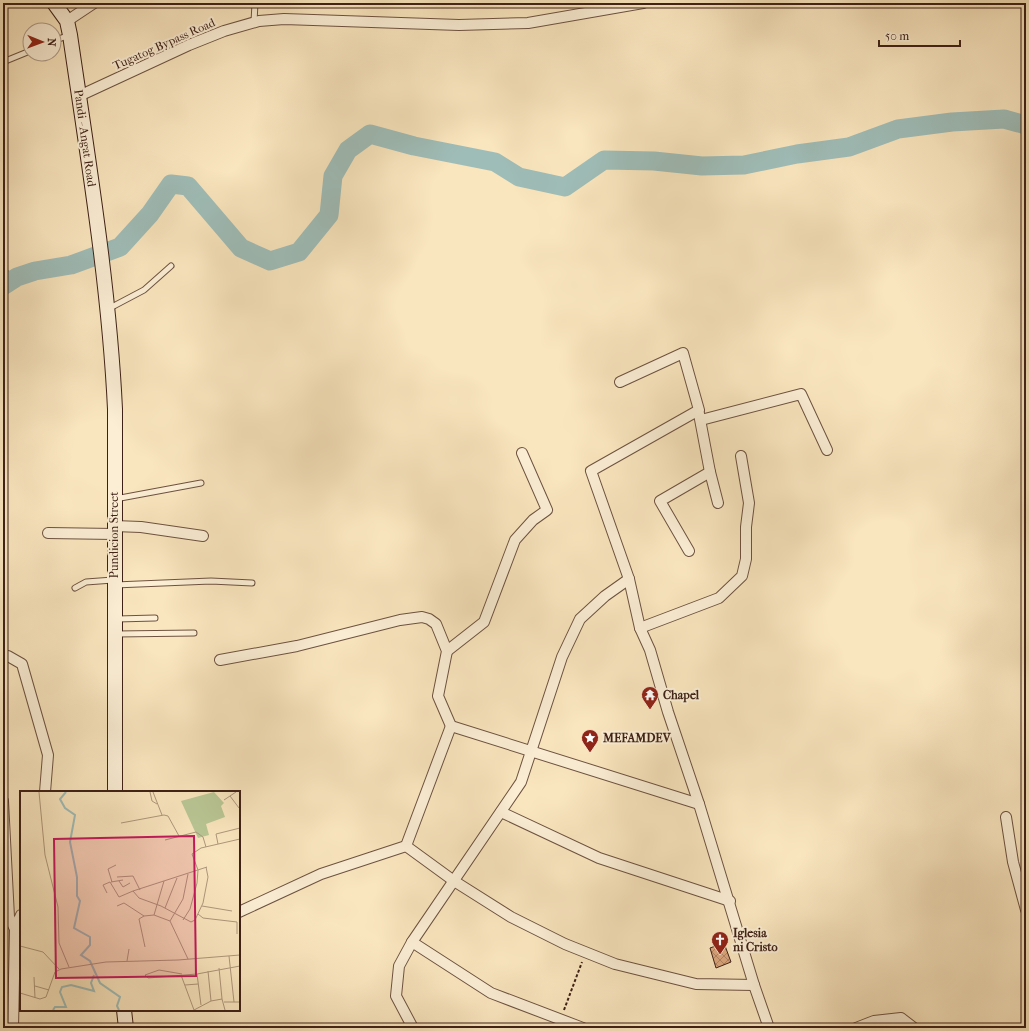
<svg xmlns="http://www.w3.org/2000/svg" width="1029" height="1031" viewBox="0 0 1029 1031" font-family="'IM FELL French Canon',serif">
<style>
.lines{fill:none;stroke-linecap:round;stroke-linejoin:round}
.stream{stroke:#787f77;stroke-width:3}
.river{stroke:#9fbdb8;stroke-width:19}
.building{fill:url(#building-cross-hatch);stroke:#3e2116}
.service-casing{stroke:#6d5240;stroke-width:7}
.minor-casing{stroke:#6d5240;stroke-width:12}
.secondary-casing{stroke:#3e2116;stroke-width:16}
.path{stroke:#3e2116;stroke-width:2;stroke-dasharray:3 2;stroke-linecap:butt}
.service{stroke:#fbeed5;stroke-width:5}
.minor{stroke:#fbeed5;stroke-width:10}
.secondary{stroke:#fbeed5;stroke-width:14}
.labels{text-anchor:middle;stroke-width:4;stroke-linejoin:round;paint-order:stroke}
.street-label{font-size:12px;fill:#3e2116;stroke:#fbeed5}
.poi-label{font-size:12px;font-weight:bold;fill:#3e2116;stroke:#fbeed5;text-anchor:start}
.inset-river{fill:none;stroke:#9fbdb8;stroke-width:2}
.inset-road{fill:none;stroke:#ae977b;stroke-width:1}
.view{fill:#c2185b;fill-opacity:0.15;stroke:#c2185b;stroke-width:2}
.inset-edge{fill:none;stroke:#3e2116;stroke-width:2}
</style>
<defs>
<pattern id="building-cross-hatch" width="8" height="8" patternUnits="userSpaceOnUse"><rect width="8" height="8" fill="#daa57c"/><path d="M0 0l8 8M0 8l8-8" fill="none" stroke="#b28665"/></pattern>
</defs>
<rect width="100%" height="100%" fill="#f9e5be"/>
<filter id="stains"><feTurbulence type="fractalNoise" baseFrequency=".005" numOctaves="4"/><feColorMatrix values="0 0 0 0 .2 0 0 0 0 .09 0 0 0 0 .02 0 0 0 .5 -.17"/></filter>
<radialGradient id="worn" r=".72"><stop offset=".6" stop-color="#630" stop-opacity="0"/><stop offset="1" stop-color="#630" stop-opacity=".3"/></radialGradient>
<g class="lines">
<path class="stream" d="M3,269L17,277"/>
<path class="river" d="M3,286L17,277L35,271L71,265L120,247L150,214L171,184L188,186L241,248L270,261L299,252L329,215L333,176L348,150L370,134L414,146L495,162L519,177L565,187L604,160L654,161L702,166L744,165L797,154L849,147L898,129L952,122L1004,119L1026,125"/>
</g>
<path class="building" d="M724,943L731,962L716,968L710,948Z"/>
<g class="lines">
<defs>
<g id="service">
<path d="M254,22L255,3"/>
<path d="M54,41L69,35"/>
<path d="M3,62L30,51"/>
<path d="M108,309L144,290L171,266"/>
<path d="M115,499L201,483"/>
<path d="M115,585L211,581L252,583"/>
<path d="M75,588L86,582L113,580"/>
<path d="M117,619L155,618"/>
<path d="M117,634L194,633"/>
</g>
<g id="minor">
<path d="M67,21L94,3"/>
<path d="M79,96L189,45L224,31L259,21L284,19L459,25L528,23L643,3"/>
<path d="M620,382L683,353L699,410L591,471L629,579"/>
<path d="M699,414L710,472L718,503"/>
<path d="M701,420L801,394L827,450"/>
<path d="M114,526L141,527L203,536"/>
<path d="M48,533L114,534"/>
<path d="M689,551L660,501L710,472"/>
<path d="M640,628L719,598L742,576L746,559V527L749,503L741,456"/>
<path d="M447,651L484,622L515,540L533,520L547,510L522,453"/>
<path d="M3,657L8,656L22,664L48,755L45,792"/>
<path d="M220,660L297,646L400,620L422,617L429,619L436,624L447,651L438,696L451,726"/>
<path d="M3,801L9,917L15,929"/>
<path d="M501,812L599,858L730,901"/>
<path d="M1006,817L1013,862L1026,910"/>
<path d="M406,846L451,726L699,804"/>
<path d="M239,912L321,874L406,846L454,881L511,917L565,944L615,964L696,984L754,985"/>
<path d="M412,942L491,993L583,1028"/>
<path d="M13,1028L15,929L21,915"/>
<path d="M413,1028L396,996L399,966L412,942L521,782L562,657L580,619L605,596L629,579L640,628L650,650L668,712L699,804L754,985L769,1028"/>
<path d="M856,1028L874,1021L901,1018L914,1028"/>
</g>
<g id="secondary">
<path d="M54,3L67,21L70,35C88,159 109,284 115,409V792"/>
<path d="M124,1010L126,1028"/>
</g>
</defs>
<use href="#service" class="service-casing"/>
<use href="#minor" class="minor-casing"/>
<use href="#secondary" class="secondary-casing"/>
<path class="path" d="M564,1010L582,962"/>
<use href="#service" class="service"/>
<use href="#minor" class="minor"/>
<use href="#secondary" class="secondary"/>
</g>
<defs>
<symbol id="temple-pin" viewBox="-11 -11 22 30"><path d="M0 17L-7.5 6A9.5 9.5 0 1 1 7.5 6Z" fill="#8f2418" stroke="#fbeed5"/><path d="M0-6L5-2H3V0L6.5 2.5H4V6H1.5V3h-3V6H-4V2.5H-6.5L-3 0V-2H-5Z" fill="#fff"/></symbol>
<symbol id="sight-pin" viewBox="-11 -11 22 30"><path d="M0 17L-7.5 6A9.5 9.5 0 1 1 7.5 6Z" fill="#8f2418" stroke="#fbeed5"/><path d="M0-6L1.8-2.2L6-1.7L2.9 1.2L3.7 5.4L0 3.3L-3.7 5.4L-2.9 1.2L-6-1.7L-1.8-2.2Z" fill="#fff"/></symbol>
<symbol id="church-pin" viewBox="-11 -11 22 30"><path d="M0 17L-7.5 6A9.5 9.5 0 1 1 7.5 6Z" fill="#8f2418" stroke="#fbeed5"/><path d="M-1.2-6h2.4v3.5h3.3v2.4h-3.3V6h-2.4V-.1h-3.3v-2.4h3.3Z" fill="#fff"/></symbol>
</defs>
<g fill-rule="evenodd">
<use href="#temple-pin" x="640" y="685" width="20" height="27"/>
<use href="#sight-pin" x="580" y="728" width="20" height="27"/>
<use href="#church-pin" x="710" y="930" width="20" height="27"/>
</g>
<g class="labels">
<g class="street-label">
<text transform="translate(164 44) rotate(-24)" y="4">Tugatog Bypass Road</text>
<text transform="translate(85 138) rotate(82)" y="4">Pandi - Angat Road</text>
<text transform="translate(114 535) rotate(-90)" y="4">Pundicion Street</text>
</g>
<g class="poi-label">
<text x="663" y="699">Chapel</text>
<text x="603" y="742">MEFAMDEV</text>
<text x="733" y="937">Iglesia<tspan x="733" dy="14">ni Cristo</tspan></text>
</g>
</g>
<g transform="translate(20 791)">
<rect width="220" height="220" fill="#f9e5be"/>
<path d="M194,1L204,12L201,15L205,26L186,33L189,44L178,47L161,10Z" fill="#b9c695"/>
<path class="inset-river" d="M46,1L40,8L45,17L55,24L50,51L57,86V105L60,110L54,137L70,146V154L61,164L70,170L80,192L100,206L97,215L99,219M33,219L35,216H46L40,201L42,196L51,194L74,200L71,192L74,184"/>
<path class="inset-road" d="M19,1L25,64L38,116L39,152L49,176M130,1L132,10L137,13M133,1L142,24M210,5L219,17M204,9L216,1M101,32L144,24L148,25L159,45M145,49L176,41L183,46L186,56M198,53L196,43L220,37M186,76L188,86L183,112L175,129L171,131L141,115L119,107L113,100L187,76M97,86L113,85L120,99M99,90L103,96L110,92M144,90L134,124L150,130M91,91L103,89M92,91L88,78L96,74M87,102L83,94L90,91L99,106L113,100M97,115L104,112L124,125L134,124M182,115L212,120M145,117L157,87M178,123L183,127L217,131V143M124,125L119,128L125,156M163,129L170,118L177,92L178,79L172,63L181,57L220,48M0,155L23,161L39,178M209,165L214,211M168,168L150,130L163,108L168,83M107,170L109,158M199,177L202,208M188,180L191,210M162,183L139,179L125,184L128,187L177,183L220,175M177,183L181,214M161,184L174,219M14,186L15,207M165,194L178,193M15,195L29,199M0,202L20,208L26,206L35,181L41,178L86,171L158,169L220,164M204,211H220M174,219L191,210L202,208L205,219"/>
<path class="view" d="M174,45L176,185L36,187L34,48Z"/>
<rect width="220" height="220" class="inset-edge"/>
</g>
<rect width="1029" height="1031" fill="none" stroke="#f9e5be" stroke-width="16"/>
<rect x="4" y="4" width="1021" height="1023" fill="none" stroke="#3e2116" stroke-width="2"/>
<rect x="8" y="8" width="1013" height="1015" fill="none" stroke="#3e2116"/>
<g transform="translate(42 42) rotate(91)"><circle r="19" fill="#fbeed5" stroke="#af9c89"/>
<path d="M0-3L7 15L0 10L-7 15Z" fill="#8f2418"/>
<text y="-6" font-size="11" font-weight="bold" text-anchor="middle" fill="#3e2116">N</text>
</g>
<path d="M879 40v6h81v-6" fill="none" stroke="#3e2116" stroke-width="2"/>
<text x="885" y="40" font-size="12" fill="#3e2116" stroke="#fbeed5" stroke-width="3" paint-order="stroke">50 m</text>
<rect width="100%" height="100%" filter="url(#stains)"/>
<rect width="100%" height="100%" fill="url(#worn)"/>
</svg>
